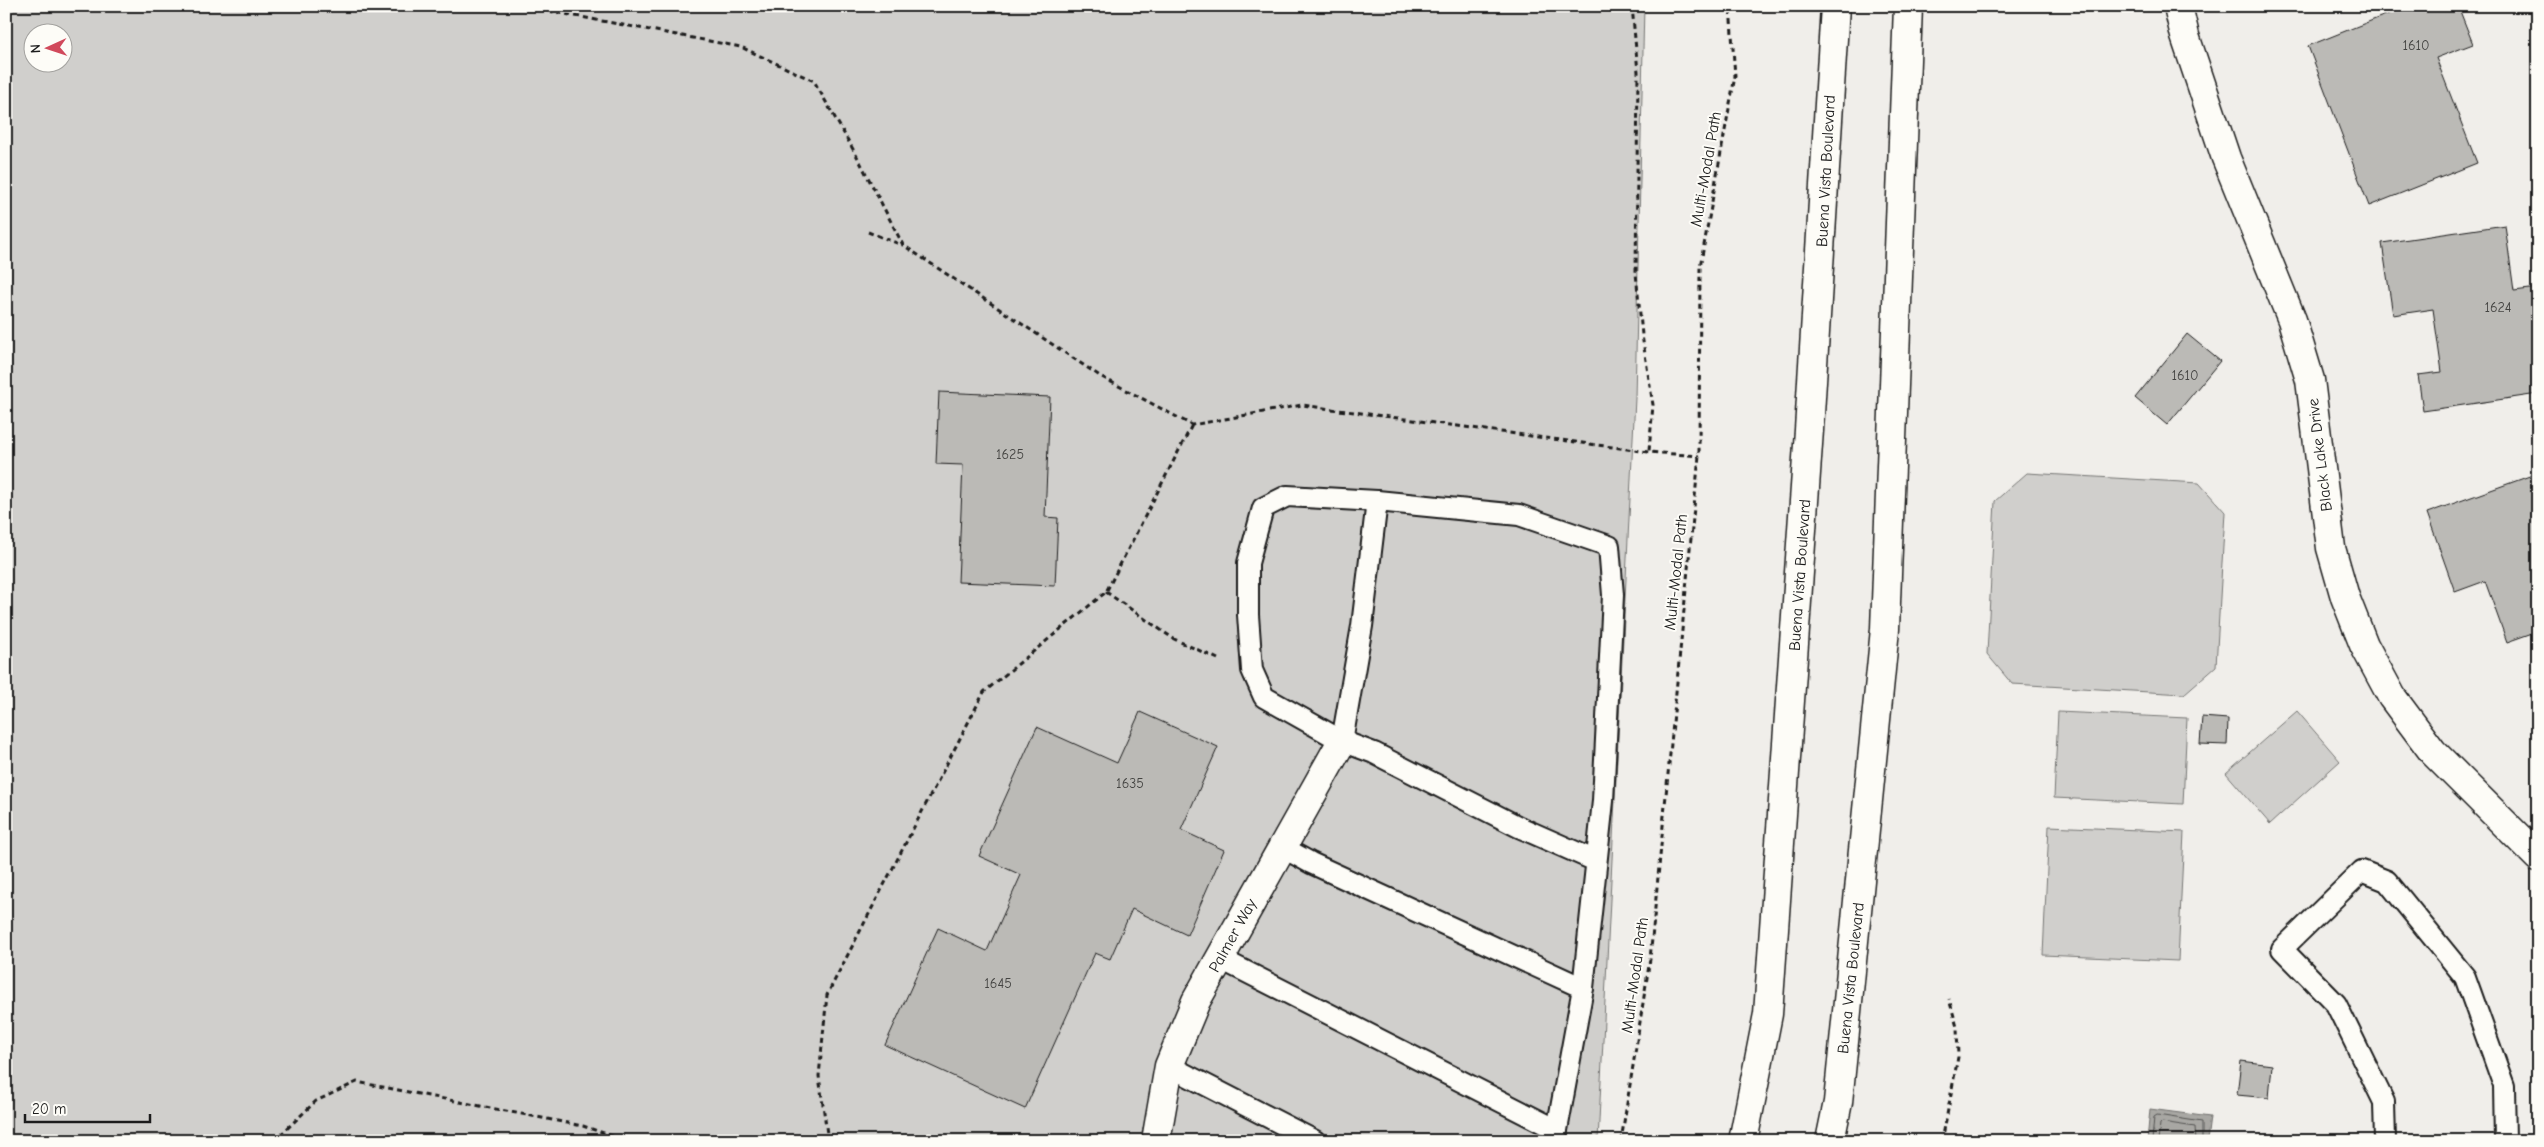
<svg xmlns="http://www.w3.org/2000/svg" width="2544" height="1147" viewBox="0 0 2544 1147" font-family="'Comic Neue',sans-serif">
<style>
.green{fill:#d0cfcc;stroke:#767674;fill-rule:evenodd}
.water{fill:#a8a7a3;stroke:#706f6d}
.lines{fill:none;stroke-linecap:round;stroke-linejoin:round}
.shore{stroke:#545452;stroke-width:1}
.building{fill:#bbbab6;stroke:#1c1c1c}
.lane-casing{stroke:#1c1c1c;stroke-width:24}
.street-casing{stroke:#1c1c1c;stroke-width:31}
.secondary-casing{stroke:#1c1c1c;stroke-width:31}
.path{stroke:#1c1c1c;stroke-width:3;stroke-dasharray:5 4;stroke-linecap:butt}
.lane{stroke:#fdfcf7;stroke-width:20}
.street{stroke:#fdfcf7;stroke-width:28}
.secondary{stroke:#fdfcf7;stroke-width:28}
.labels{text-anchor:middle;stroke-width:4;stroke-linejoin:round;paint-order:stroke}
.number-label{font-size:14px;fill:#444442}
.street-label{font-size:16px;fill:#1c1c1c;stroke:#fdfcf7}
</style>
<rect width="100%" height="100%" fill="#f0eeea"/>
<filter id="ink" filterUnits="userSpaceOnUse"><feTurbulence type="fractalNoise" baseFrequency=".02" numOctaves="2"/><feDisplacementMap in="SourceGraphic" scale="10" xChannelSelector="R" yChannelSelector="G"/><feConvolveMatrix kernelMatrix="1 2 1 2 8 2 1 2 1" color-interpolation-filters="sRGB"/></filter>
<g filter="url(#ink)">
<g class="green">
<path d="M6,6H1644L1635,398L1598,1141H6ZM32,32H62V62H32Z"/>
<path d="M2027,473L2199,483L2225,512L2216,666L2184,694L2012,684L1987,654L1995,501Z"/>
<path d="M2297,711L2340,761L2270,824L2226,773Z"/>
<path d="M2058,712L2187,718L2183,804L2054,798Z"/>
<path d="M2049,826L2184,832L2178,961L2043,955Z"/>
</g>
<path class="water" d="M2150,1109L2210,1117L2207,1141H2147Z"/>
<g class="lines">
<g class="shore">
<path d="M2152,1141L2154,1117L2157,1115L2202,1122V1141"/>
<path d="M2158,1141L2160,1124L2162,1122L2195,1127L2196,1141"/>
</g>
</g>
<g class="building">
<path d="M2408,6H2458L2473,44L2436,58L2477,163L2369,206L2308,46Z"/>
<path d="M2505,225L2514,291L2538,288V394L2423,411L2418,375L2442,372L2433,309L2393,315L2382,243Z"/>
<path d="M2187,334L2220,361L2167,425L2135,398Z"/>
<path d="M939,392L1050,397L1045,517L1058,518L1055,586L958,582L963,465L936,464Z"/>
<path d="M2538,473V631L2507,642L2485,581L2455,592L2427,513Z"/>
<path d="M1140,712L1218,747L1181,830L1224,850L1187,935L1132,909L1110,959L1095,953L1025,1109L885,1045L938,928L987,951L1021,875L979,856L1037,727L1117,763Z"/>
<path d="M2202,717L2228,719L2227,745L2200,744Z"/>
<path d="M2241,1061L2272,1065L2269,1098L2237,1095Z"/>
</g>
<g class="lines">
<defs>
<g id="lane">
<path d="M1342,741L1362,626L1377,501"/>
<path d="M1282,847L1311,863L1583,988"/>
<path d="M1219,958L1557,1130"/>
<path d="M1169,1066L1315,1141"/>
<path d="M1555,1141L1583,988L1603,801L1613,595L1609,546L1519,515L1377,501L1287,496L1263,508L1248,563V615L1252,670L1264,697L1342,741L1374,753L1519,827L1596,861"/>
<path d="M2385,1141L2384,1102L2336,1004L2282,949L2362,871L2387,881L2465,977L2504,1086L2505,1141"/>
</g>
<g id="street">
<path d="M2178,6L2185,36L2226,158L2292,320L2310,380L2331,548L2345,597L2364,645L2392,697L2433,752L2538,857"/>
<path d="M1158,1141L1157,1135L1169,1066L1196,1001L1342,741"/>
</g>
<g id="secondary">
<path d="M1743,1141L1768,1014L1809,430L1835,6"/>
<path d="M1830,1141L1838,1102L1885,629L1908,6"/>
</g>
</defs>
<use href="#lane" class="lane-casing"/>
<use href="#street" class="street-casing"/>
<use href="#secondary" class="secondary-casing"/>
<g class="path">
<path d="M522,6L741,47L814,81L858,158L903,245L1100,376L1192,425L1302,405L1649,452L1699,456"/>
<path d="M1632,6L1638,72L1636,273L1642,335L1653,405L1649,451"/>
<path d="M868,232L902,245"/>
<path d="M1106,592L1174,639L1218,659"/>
<path d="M274,1141L316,1101L357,1082L583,1126L627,1141"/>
<path d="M828,1141L819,1076L827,995L984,692L1106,592L1192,425"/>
<path d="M1621,1141L1650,959L1699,456L1700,267L1735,76L1730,6"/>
<path d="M1942,1141L1958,1057L1957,1027L1949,999"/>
</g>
<use href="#lane" class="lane"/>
<use href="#street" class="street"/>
<use href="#secondary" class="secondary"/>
</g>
</g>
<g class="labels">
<g class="number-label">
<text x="2416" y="50">1610</text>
<text x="2498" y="312">1624</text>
<text x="2185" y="380">1610</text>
<text x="1010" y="459">1625</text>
<text x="1130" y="788">1635</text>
<text x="998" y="988">1645</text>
</g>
<g class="street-label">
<text transform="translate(1705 169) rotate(-80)" y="6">Multi-Modal Path</text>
<text transform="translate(1825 171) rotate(-87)" y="6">Buena Vista Boulevard</text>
<text transform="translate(2319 455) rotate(-97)" y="6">Black Lake Drive</text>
<text transform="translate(1675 572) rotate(-84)" y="6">Multi-Modal Path</text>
<text transform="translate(1799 575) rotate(-86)" y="6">Buena Vista Boulevard</text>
<text transform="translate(1232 935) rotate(-61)" y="6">Palmer Way</text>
<text transform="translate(1634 975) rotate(-82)" y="6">Multi-Modal Path</text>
<text transform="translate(1850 978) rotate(-84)" y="6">Buena Vista Boulevard</text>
</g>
</g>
<rect width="2544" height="1147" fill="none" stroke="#fdfcf7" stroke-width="25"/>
<rect x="12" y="12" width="2519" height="1122" fill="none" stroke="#1c1c1c" stroke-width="2" filter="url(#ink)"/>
<g transform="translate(48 48) rotate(267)"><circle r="24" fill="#fdfcf7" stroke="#a3a29f"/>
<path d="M0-4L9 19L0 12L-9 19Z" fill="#d1495b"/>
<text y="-8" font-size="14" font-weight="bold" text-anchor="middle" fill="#1c1c1c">N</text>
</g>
<path d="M25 1114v8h125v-8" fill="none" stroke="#1c1c1c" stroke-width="2.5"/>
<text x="32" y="1114" font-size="15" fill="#1c1c1c" stroke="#fdfcf7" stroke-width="4" paint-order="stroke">20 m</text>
</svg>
